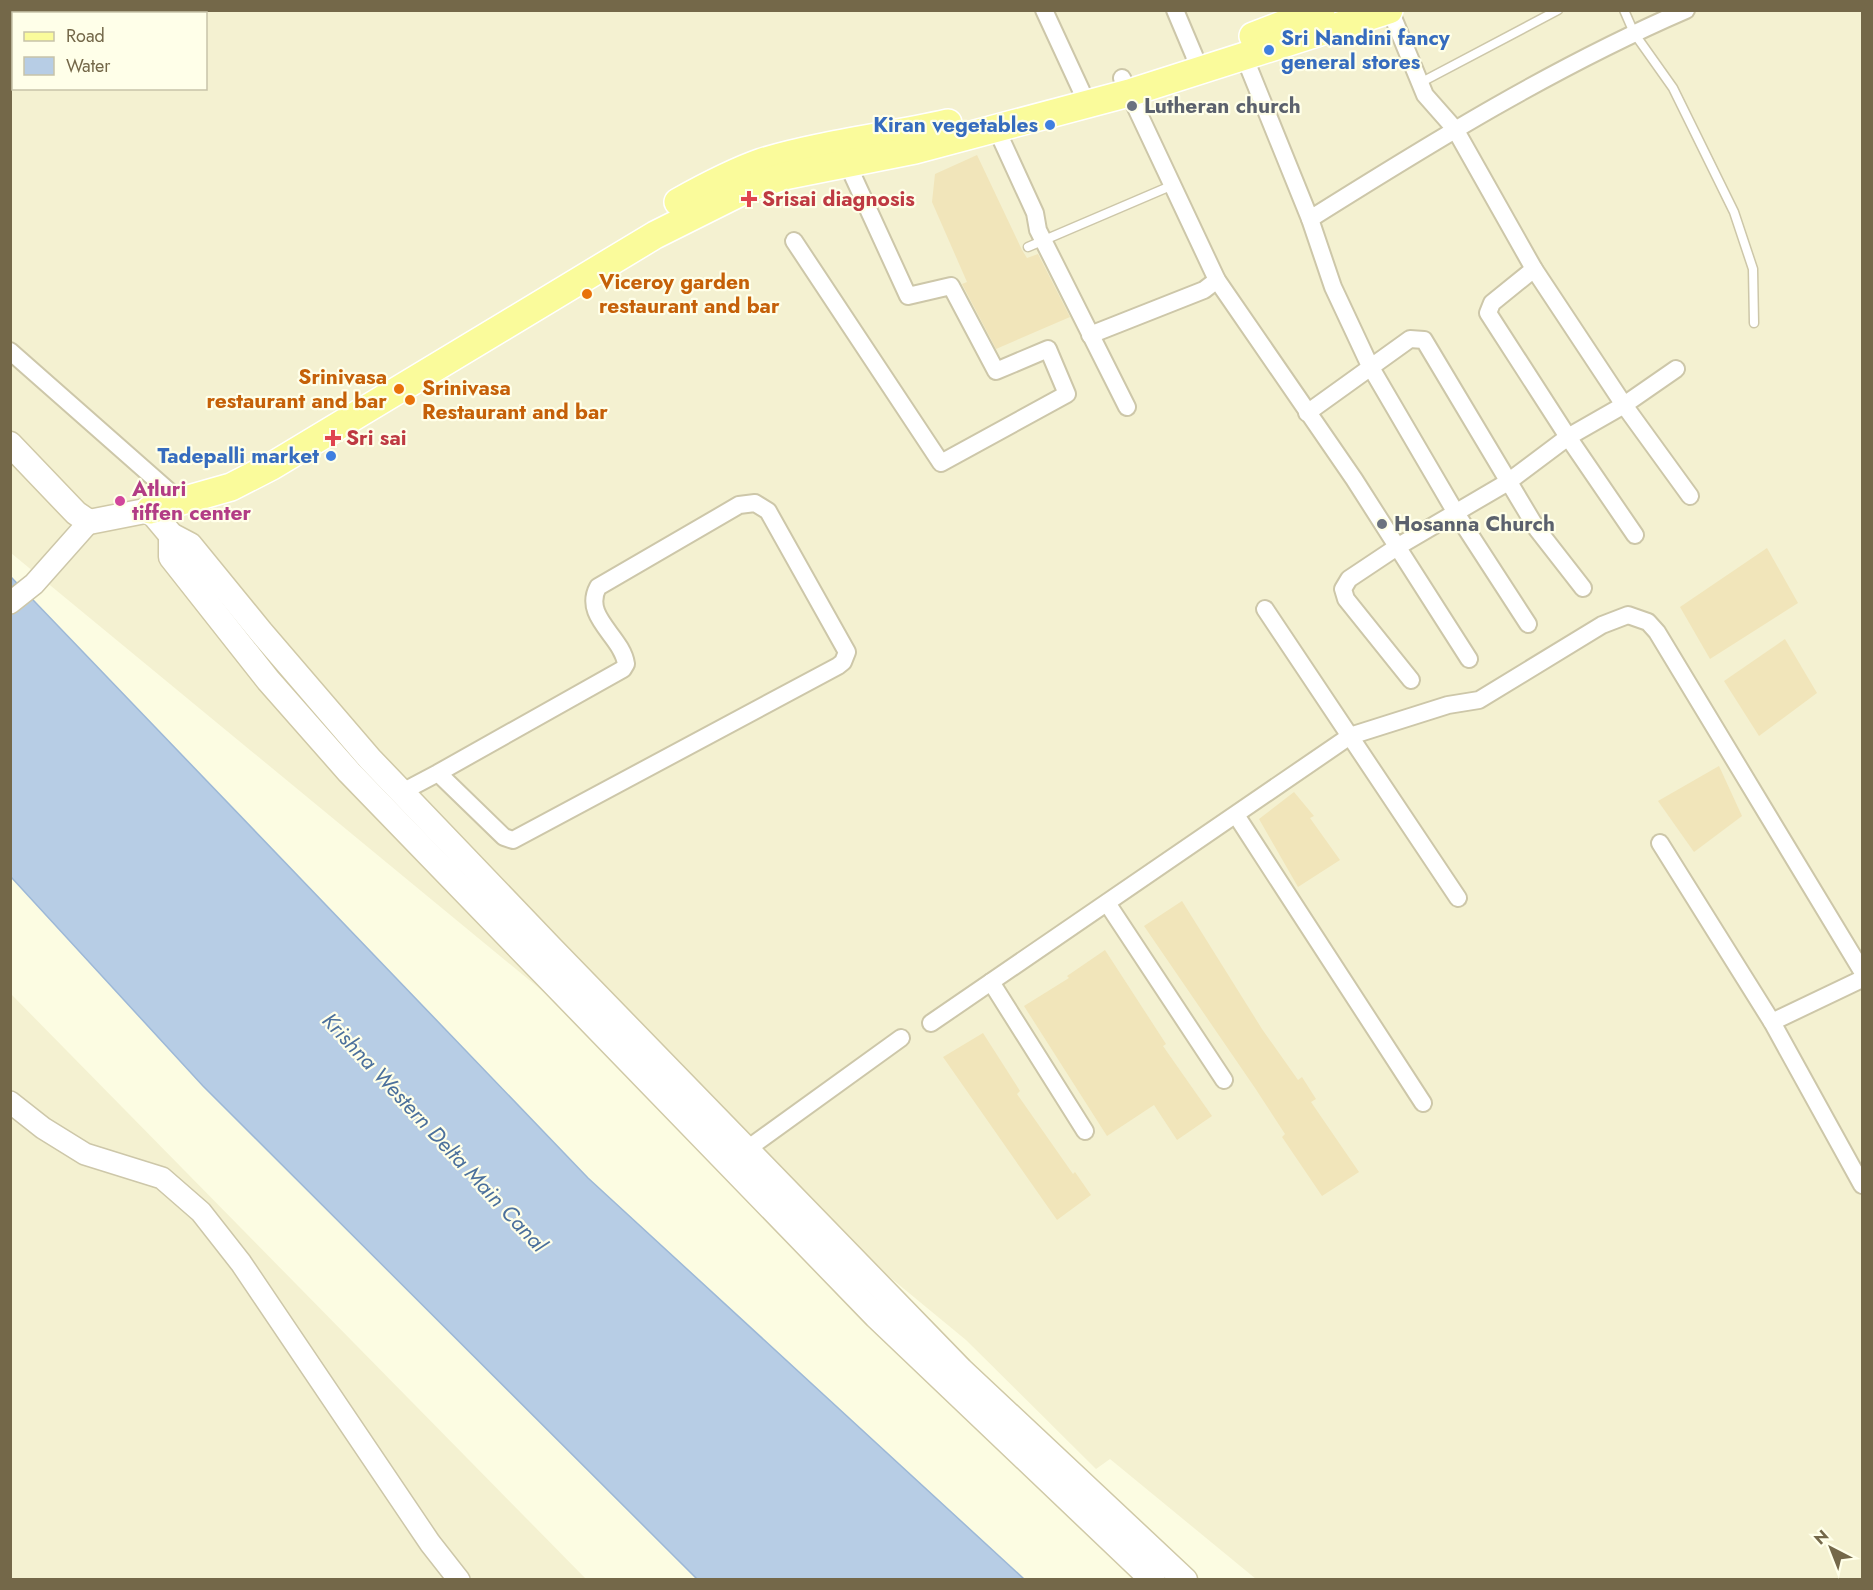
<svg xmlns="http://www.w3.org/2000/svg" width="1873" height="1590" viewBox="0 0 1873 1590" font-family="Jost,sans-serif">
<style>
.residential{fill:#f4f1d1;fill-rule:evenodd}
.water{fill:#b7cde5;stroke:#9db8d7;stroke-width:1.5}
.building{fill:#f1e5ba}
.lines{fill:none;stroke-linecap:round;stroke-linejoin:round}
.service-casing{stroke:#cdc7a9;stroke-width:11}
.minor-casing{stroke:#cdc7a9;stroke-width:20}
.tertiary-casing{stroke:#cdc7a9;stroke-width:24}
.secondary-casing{stroke:#d0c9a7;stroke-width:27}
.primary-casing{stroke:#fff;stroke-width:30}
.service{stroke:#fff;stroke-width:8}
.minor{stroke:#fff;stroke-width:16}
.tertiary{stroke:#fff;stroke-width:21}
.secondary{stroke:#fff;stroke-width:24}
.primary{stroke:#fafb9b;stroke-width:27}
.shop-dot{fill:#3f7fe0;stroke:#ffffe9;stroke-width:2}
.worship-dot{fill:#6b7280;stroke:#ffffe9;stroke-width:2}
.health-dot{fill:#e0444e;stroke:#ffffe9;stroke-width:2}
.food-dot{fill:#e8710a;stroke:#ffffe9;stroke-width:2}
.hotel-dot{fill:#d1479c;stroke:#ffffe9;stroke-width:2}
.labels{text-anchor:middle;stroke-width:4.5;stroke-linejoin:round;paint-order:stroke}
.shop-label{font-size:21px;font-weight:bold;fill:#366cbe;stroke:#ffffe9;text-anchor:end}
.worship-label{font-size:21px;font-weight:bold;fill:#5b616d;stroke:#ffffe9;text-anchor:start}
.health-label{font-size:21px;font-weight:bold;fill:#be3a42;stroke:#ffffe9;text-anchor:start}
.food-label{font-size:21px;font-weight:bold;fill:#c56008;stroke:#ffffe9;text-anchor:start}
.hotel-label{font-size:21px;font-weight:bold;fill:#b23c85;stroke:#ffffe9;text-anchor:start}
.water-label{font-size:22px;font-style:italic;fill:#4b709c;stroke:#ffffe9}
</style>
<rect width="100%" height="100%" fill="#fcfce2"/>
<g class="residential">
<path d="M10,11H1862V1579H1256L1110,1459L1096,1469L966,1340L11,553ZM14,14H206V88H14Z"/>
<path d="M11,994L586,1579H11Z"/>
</g>
<path class="water" d="M11,577L588,1178L1024,1579H697L203,1086L11,877Z"/>
<g class="building">
<path d="M977,155L1022,250L1027,258L1038,254L1070,317L996,349L962,284L967,282L932,202L935,174Z"/>
<path d="M1767,548L1798,603L1710,659L1680,607Z"/>
<path d="M1785,639L1817,693L1759,736L1724,681Z"/>
<path d="M1719,766L1742,816L1694,852L1658,801Z"/>
<path d="M1294,792L1314,816L1310,818L1340,860L1298,887L1259,819Z"/>
<path d="M1182,901L1262,1029L1298,1080L1302,1077L1316,1099L1311,1102L1359,1172L1322,1196L1282,1137L1285,1134L1255,1088L1144,926Z"/>
<path d="M1105,950L1166,1044L1163,1046L1212,1116L1177,1140L1154,1105L1107,1136L1024,1006L1069,978L1067,976Z"/>
<path d="M983,1033L1020,1091L1017,1094L1073,1174L1075,1172L1091,1195L1057,1220L943,1057Z"/>
</g>
<g class="lines">
<defs>
<g id="service">
<path d="M1624,10L1634,33L1673,88L1734,212L1753,269L1754,323"/>
<path d="M1418,84L1558,10"/>
<path d="M1028,247L1173,185"/>
</g>
<g id="minor">
<path d="M1044,10L1081,90L1084,104"/>
<path d="M1175,10L1194,55L1198,71"/>
<path d="M1390,10L1425,95L1455,129L1534,269L1624,405L1690,496"/>
<path d="M1244,56L1310,219L1333,287L1370,366L1456,513L1528,624"/>
<path d="M1122,78L1217,280L1354,479L1469,659"/>
<path d="M996,128L1035,213L1038,230L1127,407"/>
<path d="M1310,219C1431,143 1554,67 1686,10"/>
<path d="M794,241L941,463L1067,394L1048,349L996,371L951,286L908,296L847,163"/>
<path d="M1534,269L1492,303L1488,313L1568,437L1635,535"/>
<path d="M1090,335L1204,290L1217,280"/>
<path d="M10,351L179,500"/>
<path d="M1307,413L1410,339L1424,340L1537,529L1583,588"/>
<path d="M1265,609L1458,898"/>
<path d="M1411,680L1346,599L1343,589L1349,579L1397,547L1508,482L1568,437L1624,405L1676,369"/>
<path d="M402,792L438,773L504,837L513,840L838,666L843,662L847,652L768,511L755,503L739,505L598,587C582,617 622,636 626,664L623,669L438,773"/>
<path d="M1236,815L1423,1103"/>
<path d="M1660,843L1772,1022L1862,1185"/>
<path d="M1107,903L1224,1080"/>
<path d="M991,982L1085,1131"/>
<path d="M1772,1022L1862,979"/>
<path d="M931,1023L1350,736L1448,705L1479,700L1602,625L1628,615L1648,622L1657,632L1862,971"/>
<path d="M739,1155L901,1038"/>
</g>
<g id="tertiary">
<path d="M10,603L34,584L89,522"/>
<path d="M10,1102L43,1128L85,1154L162,1178L201,1212L241,1263L430,1543L459,1580"/>
</g>
<g id="secondary">
<path d="M10,444L76,513L89,522L150,510L171,535L190,545L261,632L370,759L551,948L961,1370L1185,1580"/>
<path d="M171,535V557L268,680L349,772L876,1316L1153,1580"/>
</g>
<g id="primary">
<path d="M1253,36L1321,10"/>
<path d="M678,202C705,187 733,172 762,162C822,144 886,137 948,123"/>
<path d="M150,510L231,487L272,466L655,235L749,188L784,176L915,150L1129,93L1389,10"/>
</g>
</defs>
<use href="#service" class="service-casing"/>
<use href="#minor" class="minor-casing"/>
<use href="#tertiary" class="tertiary-casing"/>
<use href="#secondary" class="secondary-casing"/>
<use href="#primary" class="primary-casing"/>
<use href="#service" class="service"/>
<use href="#minor" class="minor"/>
<use href="#tertiary" class="tertiary"/>
<use href="#secondary" class="secondary"/>
<use href="#primary" class="primary"/>
</g>
<g class="shop-dot">
<circle cx="1269" cy="50" r="6"/>
<circle cx="1050" cy="125" r="6"/>
<circle cx="331" cy="456" r="6"/>
</g>
<g class="worship-dot">
<circle cx="1132" cy="106" r="6"/>
<circle cx="1382" cy="524" r="6"/>
</g>
<g class="health-dot">
<path d="M746 190h6v6h6v6h-6v6h-6v-6h-6v-6h6z"/>
<path d="M330 429h6v6h6v6h-6v6h-6v-6h-6v-6h6z"/>
</g>
<g class="food-dot">
<circle cx="587" cy="294" r="6"/>
<circle cx="399" cy="389" r="6"/>
<circle cx="410" cy="400" r="6"/>
</g>
<circle class="hotel-dot" cx="120" cy="501" r="6"/>
<g class="labels">
<g class="shop-label">
<text x="1281" y="45" text-anchor="start">Sri Nandini fancy<tspan x="1281" dy="24">general stores</tspan></text>
<text x="1038" y="132">Kiran vegetables</text>
<text x="319" y="463">Tadepalli market</text>
</g>
<g class="worship-label">
<text x="1144" y="113">Lutheran church</text>
<text x="1394" y="531">Hosanna Church</text>
</g>
<g class="health-label">
<text x="762" y="206">Srisai diagnosis</text>
<text x="346" y="445">Sri sai</text>
</g>
<g class="food-label">
<text x="599" y="289">Viceroy garden<tspan x="599" dy="24">restaurant and bar</tspan></text>
<text x="387" y="384" text-anchor="end">Srinivasa<tspan x="387" dy="24">restaurant and bar</tspan></text>
<text x="422" y="395">Srinivasa<tspan x="422" dy="24">Restaurant and bar</tspan></text>
</g>
<g class="hotel-label">
<text x="132" y="496">Atluri<tspan x="132" dy="24">tiffen center</tspan></text>
</g>
<g class="water-label">
<text transform="translate(435 1132) rotate(47)" y="8">Krishna Western Delta Main Canal</text>
</g>
</g>
<rect width="1873" height="1590" fill="none" stroke="#746849" stroke-width="24"/>
<rect x="12" y="12" width="195" height="78" fill="#ffffe9" stroke="#c7c3a9" stroke-width="1.5"/>
<rect x="24" y="32" width="30" height="9" fill="#fafb9b" stroke="#c7c3a9" stroke-width="1.5"/>
<text x="66" y="42" font-size="18" fill="#746849">Road</text>
<rect x="24" y="57" width="30" height="18" fill="#b7cde5" stroke="#c7c3a9" stroke-width="1.5"/>
<text x="66" y="72" font-size="18" fill="#746849">Water</text>
<g transform="translate(1831 1548) rotate(318)" stroke="#ffffe9" stroke-width="4.5" paint-order="stroke">
<path d="M0-4.5L10 22L0 15L-10 22Z" fill="#746849"/>
<text y="-9" font-size="16" font-weight="bold" text-anchor="middle" fill="#746849">N</text>
</g>
</svg>
